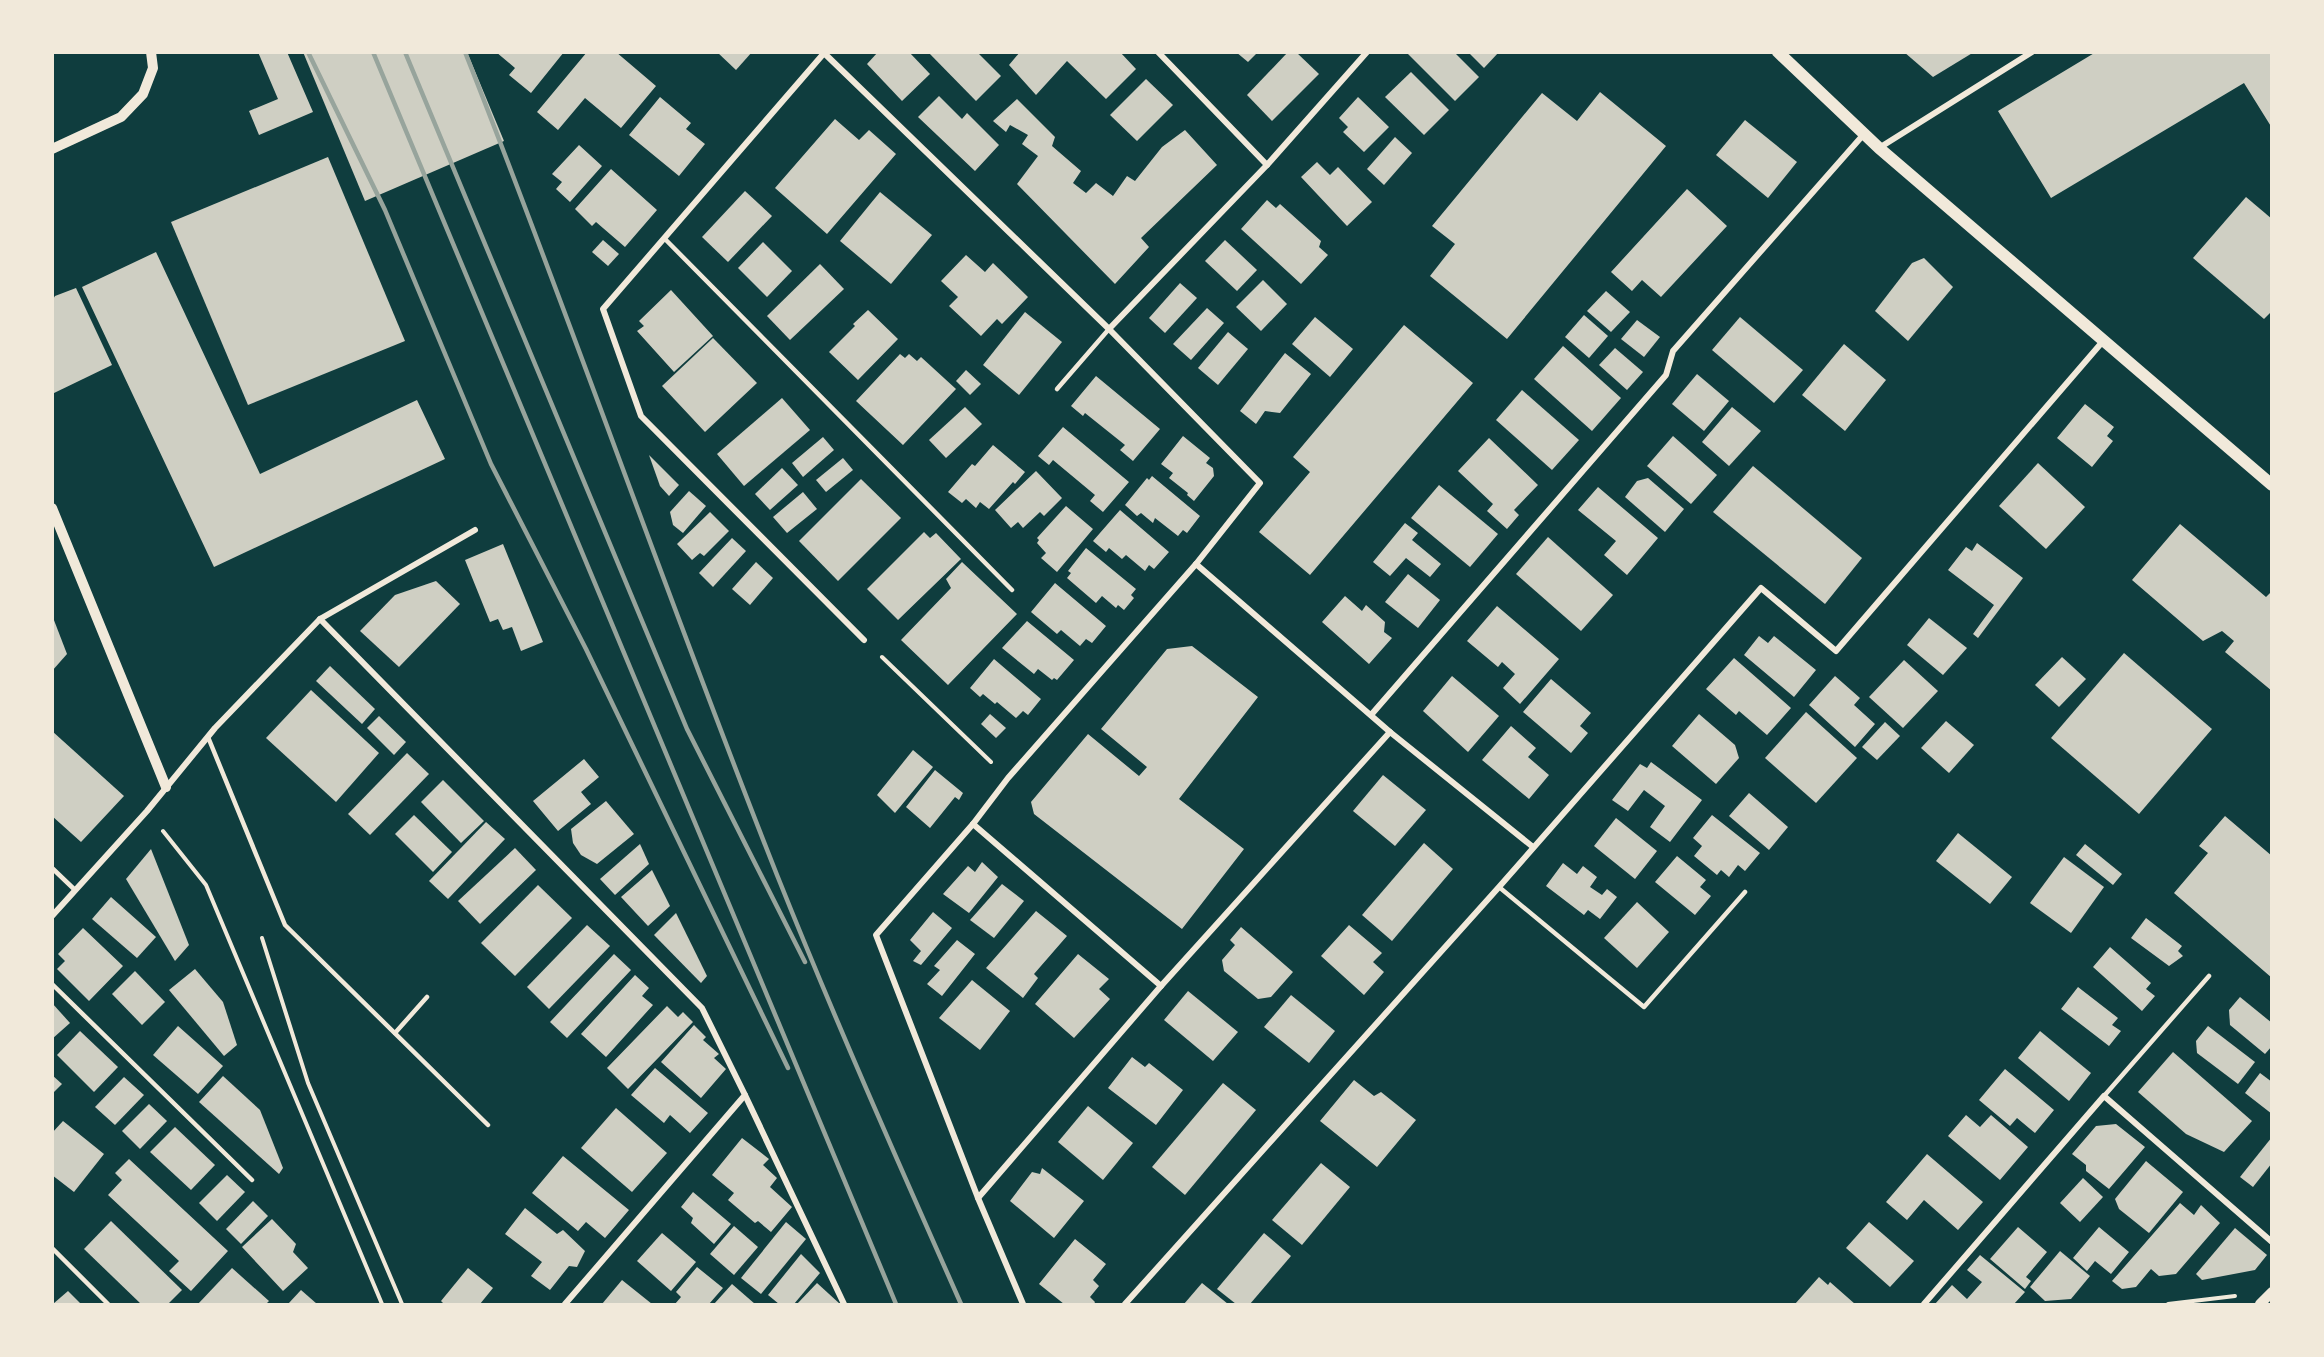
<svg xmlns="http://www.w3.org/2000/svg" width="2324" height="1357" viewBox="0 0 2324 1357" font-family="'Exo 2',sans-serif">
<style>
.building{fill:#cfcfc3}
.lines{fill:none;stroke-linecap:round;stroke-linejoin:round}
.path{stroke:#f1e9da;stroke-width:4}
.service{stroke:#f1e9da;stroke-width:4.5}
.minor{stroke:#f1e9da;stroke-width:6}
.tertiary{stroke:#f1e9da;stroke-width:10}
.secondary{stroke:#f1e9da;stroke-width:12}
.rail{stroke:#97a49c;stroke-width:4.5}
</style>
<rect width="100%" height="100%" fill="#0f3d3e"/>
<g class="building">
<path d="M258,52H287L313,112L259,135L249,111L278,99Z"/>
<path d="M303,52H467L504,141L365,201Z"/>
<path d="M496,52H564L531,93L509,75L515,68Z"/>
<path d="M587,52H616L656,86L621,128L585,98L558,130L537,112Z"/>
<path d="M717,52H752L736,70Z"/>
<path d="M878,52H909L930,74L902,101L867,64Z"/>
<path d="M928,52H977L1001,76L976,101Z"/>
<path d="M1020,52H1120L1136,69L1106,99L1067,61L1036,95L1009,65Z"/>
<path d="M1236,52H1258L1248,62Z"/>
<path d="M1288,52H1296L1319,74L1272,121L1247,95Z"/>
<path d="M1406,52H1454L1479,77L1455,101Z"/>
<path d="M1468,52H1499L1484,68Z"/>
<path d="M1904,52H1974L1933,77Z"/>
<path d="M2096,52H2272V128L2244,83L2051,198L1998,111Z"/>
<path d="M1411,72L1449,110L1424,135L1385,97Z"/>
<path d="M1146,79L1173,105L1137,141L1110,115Z"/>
<path d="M1600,92L1666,146L1507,339L1430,276L1455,244L1432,226L1542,93L1577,121Z"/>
<path d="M939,96L962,119L967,113L999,145L975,171L918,117Z"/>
<path d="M660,97L691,123L686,129L705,144L679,176L629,135Z"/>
<path d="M1358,97L1389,127L1364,152L1343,132L1348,127L1339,118Z"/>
<path d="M1017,99L1055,137L1052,146L1081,171L1073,183L1086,193L1096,183L1113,196L1127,176L1135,181L1162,147L1185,130L1217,165L1141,238L1149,247L1115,284L1017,184L1038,156L1022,144L1028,135L1010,125L1006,132L993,121Z"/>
<path d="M835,119L859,140L869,130L896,154L827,234L775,188Z"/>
<path d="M1745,120L1797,162L1768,198L1716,155Z"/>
<path d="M1395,137L1412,153L1384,185L1367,169Z"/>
<path d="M579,145L602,166L570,202L556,189L562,182L552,174Z"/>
<path d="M328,157L405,341L248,405L171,222Z"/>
<path d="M1317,162L1330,175L1338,167L1372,202L1347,226L1301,177Z"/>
<path d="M611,169L657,210L625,247L596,222L592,226L575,209Z"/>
<path d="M1687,189L1727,226L1661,297L1642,280L1632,291L1611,272Z"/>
<path d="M745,191L772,216L728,262L702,237Z"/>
<path d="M880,192L932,235L891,284L840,241Z"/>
<path d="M2246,197L2272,219V311L2264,319L2193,258Z"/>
<path d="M1267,200L1276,208L1280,204L1321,241L1319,247L1328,255L1301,284L1241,229Z"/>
<path d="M603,240L619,254L608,266L592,252Z"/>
<path d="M1225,240L1257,270L1237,291L1205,261Z"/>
<path d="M763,242L792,271L767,297L738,268Z"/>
<path d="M156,252L260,474L417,400L445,459L214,567L82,287Z"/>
<path d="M966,255L985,272L993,263L1028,297L1002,324L997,319L981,336L949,306L958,297L941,281Z"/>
<path d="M1924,258L1953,287L1908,341L1875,311L1912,263Z"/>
<path d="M820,264L844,289L790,340L767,316Z"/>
<path d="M1263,280L1287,304L1261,331L1236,307Z"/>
<path d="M1180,283L1197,298L1165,333L1149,318Z"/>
<path d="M76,288L112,365L52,394V301L55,296Z"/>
<path d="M671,290L713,336L674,372L637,331L644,326L639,321Z"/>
<path d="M1606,291L1630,312L1611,332L1587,311Z"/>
<path d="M1207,308L1224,323L1191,360L1173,344Z"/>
<path d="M868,310L898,339L858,380L829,352L855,326L853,324Z"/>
<path d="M1025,312L1062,342L1019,395L983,365Z"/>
<path d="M1584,315L1608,336L1589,358L1565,337Z"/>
<path d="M1315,317L1353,349L1330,377L1292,344Z"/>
<path d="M1740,317L1803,370L1774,403L1712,350Z"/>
<path d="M1637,320L1660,337L1644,357L1621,339Z"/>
<path d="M1404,325L1473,383L1310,575L1259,532L1310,472L1293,457Z"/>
<path d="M1228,332L1248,349L1218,385L1198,368Z"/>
<path d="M713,338L757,383L705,432L662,386Z"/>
<path d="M1844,344L1886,380L1845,431L1802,395Z"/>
<path d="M1563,346L1621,398L1592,431L1534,379Z"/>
<path d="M1615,348L1643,372L1627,390L1599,365Z"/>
<path d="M1285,353L1311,374L1280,413L1265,411L1256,424L1240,411Z"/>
<path d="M900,354L905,358L909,354L917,361L921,357L956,389L903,445L856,401Z"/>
<path d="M966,370L981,384L970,395L956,381Z"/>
<path d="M1697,374L1729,401L1704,431L1672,404Z"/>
<path d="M1096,376L1160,429L1133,461L1120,450L1125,445L1085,413L1083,416L1071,406Z"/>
<path d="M1522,390L1579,440L1552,470L1496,420Z"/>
<path d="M782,398L810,430L744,486L717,454Z"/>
<path d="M2085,404L2114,427L2107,436L2113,441L2092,467L2057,438Z"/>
<path d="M965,407L982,424L946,458L929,440Z"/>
<path d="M1732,407L1761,431L1729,466L1702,442Z"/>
<path d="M1063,427L1129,482L1103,512L1090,501L1095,495L1053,460L1049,465L1038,456Z"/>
<path d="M1183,436L1210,458L1206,463L1213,468L1214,476L1194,501L1187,495L1188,493L1169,478L1173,473L1161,464Z"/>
<path d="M1673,436L1717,475L1691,504L1647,466Z"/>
<path d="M823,437L834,450L803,477L792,463Z"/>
<path d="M1489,438L1538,485L1514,510L1519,515L1507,529L1487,511L1493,504L1458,471Z"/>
<path d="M993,445L1025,472L1015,484L1013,482L989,509L980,502L976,508L966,499L962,503L948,492L972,464L975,466Z"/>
<path d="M649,455L679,485L669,496L660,486Z"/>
<path d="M843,458L853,470L826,492L816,480Z"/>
<path d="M2038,463L2085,507L2046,549L1999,506Z"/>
<path d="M1753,466L1862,558L1825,604L1713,512Z"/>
<path d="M782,468L798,485L770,510L755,494Z"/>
<path d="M1036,471L1062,498L1044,516L1040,512L1023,528L1018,522L1011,528L995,510Z"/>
<path d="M1152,476L1200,516L1187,533L1183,530L1178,536L1155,518L1153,523L1141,513L1137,516L1125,505L1147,478L1149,480Z"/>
<path d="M1648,478L1684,509L1665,532L1625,497L1637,481Z"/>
<path d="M861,479L901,518L838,581L799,541Z"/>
<path d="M1439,485L1498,534L1470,567L1411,518Z"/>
<path d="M1598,487L1658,538L1627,575L1604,555L1616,541L1578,510Z"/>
<path d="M689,491L706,506L683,533L673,525L670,512Z"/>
<path d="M803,492L817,509L787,533L773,517Z"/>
<path d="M1066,506L1093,529L1057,572L1041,558L1046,553L1037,543L1039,540L1037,538Z"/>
<path d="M1120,510L1169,552L1154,569L1149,565L1145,571L1126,555L1122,559L1109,548L1106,552L1093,541Z"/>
<path d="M710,512L729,531L704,556L700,553L692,560L677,544Z"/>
<path d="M1405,523L1418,533L1412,540L1441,564L1430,577L1406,558L1390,576L1373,562Z"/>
<path d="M2180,524L2266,597L2272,591V691L2225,652L2234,641L2222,631L2203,641L2132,580Z"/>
<path d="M924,532L930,538L936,533L961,559L898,620L867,589Z"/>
<path d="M1548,537L1613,595L1581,631L1516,574Z"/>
<path d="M732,538L746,551L713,587L699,573Z"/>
<path d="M1977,543L2023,578L1978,638L1973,634L1994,605L1948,570L1966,547L1972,551Z"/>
<path d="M503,544L543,642L521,651L512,627L503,630L498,619L490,622L465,560Z"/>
<path d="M1086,548L1136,589L1131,595L1134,598L1124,610L1118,605L1116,608L1102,596L1096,603L1067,578L1071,573L1068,571Z"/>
<path d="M756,562L773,578L750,605L732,589Z"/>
<path d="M962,562L1017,614L948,685L901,640L951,588L946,579Z"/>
<path d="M1408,574L1440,600L1418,628L1385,602Z"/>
<path d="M436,581L460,604L399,667L360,631L395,595Z"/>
<path d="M1055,583L1106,626L1092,643L1086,639L1080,646L1061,630L1057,634L1031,612Z"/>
<path d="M1345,596L1362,611L1366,605L1385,622L1384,632L1392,638L1369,664L1322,622Z"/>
<path d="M1497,606L1559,659L1520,704L1503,688L1515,674L1502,662L1498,667L1467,641Z"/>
<path d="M52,615L67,654L52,671Z"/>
<path d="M1929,618L1967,648L1943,675L1907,645Z"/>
<path d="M1027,621L1074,660L1057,680L1054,678L1052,680L1038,669L1034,674L1002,648Z"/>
<path d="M1759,636L1768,643L1774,636L1816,670L1794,697L1744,655Z"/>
<path d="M1192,646L1258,697L1179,799L1244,849L1182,929L1034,814L1031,802L1088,734L1139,776L1147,767L1101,729L1167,649Z"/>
<path d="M2124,653L2212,729L2139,814L2051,738Z"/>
<path d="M2062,657L2086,679L2059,707L2035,685Z"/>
<path d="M1734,658L1791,708L1767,735L1739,711L1736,715L1706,689Z"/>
<path d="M994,659L1041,699L1028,715L1023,711L1016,718L997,702L995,704L983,694L980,697L970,688Z"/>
<path d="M1904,660L1938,691L1903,728L1869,697Z"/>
<path d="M330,666L375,709L362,724L316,681Z"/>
<path d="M1452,676L1499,716L1468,752L1423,711Z"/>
<path d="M1835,676L1860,698L1854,705L1875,724L1855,747L1809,705Z"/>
<path d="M1551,679L1591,713L1580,726L1588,733L1571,753L1523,712Z"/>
<path d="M311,690L379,753L336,802L266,738Z"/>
<path d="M1806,712L1857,758L1816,803L1765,758Z"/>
<path d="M990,714L1006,728L996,738L981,724Z"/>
<path d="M1699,714L1735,745L1739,758L1716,784L1672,746Z"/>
<path d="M379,716L406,742L394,755L367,728Z"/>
<path d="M1946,721L1974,745L1949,773L1921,748Z"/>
<path d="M1885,722L1900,736L1877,760L1862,747Z"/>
<path d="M1511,726L1536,748L1528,757L1549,775L1529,799L1482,760Z"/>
<path d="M52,731L124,796L81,842L52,816Z"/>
<path d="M913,750L933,767L895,813L877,795Z"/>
<path d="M407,753L429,774L370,835L348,814Z"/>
<path d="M584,759L599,777L581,792L591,804L558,831L533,801Z"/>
<path d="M1651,762L1702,800L1670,842L1650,827L1665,806L1644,790L1628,811L1612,800L1640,764L1647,768Z"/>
<path d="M935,770L963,793L959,800L955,797L930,828L906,807Z"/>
<path d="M1383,775L1426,810L1395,846L1353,811Z"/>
<path d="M443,780L484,821L461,843L421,802Z"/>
<path d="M1749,793L1788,827L1769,850L1729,816Z"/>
<path d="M606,801L634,834L597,864L581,855L573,843L571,829Z"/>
<path d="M414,815L452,852L433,872L395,834Z"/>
<path d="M1712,815L1760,853L1745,871L1738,865L1729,877L1721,870L1717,875L1694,856L1702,846L1693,838Z"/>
<path d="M2225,816L2272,856V978L2174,893L2208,853L2199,846Z"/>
<path d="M1616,818L1657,851L1635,879L1594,846Z"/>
<path d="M486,822L505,839L448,899L429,881Z"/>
<path d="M1958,833L2012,877L1990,904L1936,861Z"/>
<path d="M1424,843L1453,869L1392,941L1362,915Z"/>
<path d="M640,844L649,864L615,895L600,879Z"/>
<path d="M2085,844L2122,874L2113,885L2076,855Z"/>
<path d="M515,848L536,870L480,924L458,901Z"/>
<path d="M151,849L189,945L175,961L126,879Z"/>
<path d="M1677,856L1706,880L1700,887L1711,896L1695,915L1655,882Z"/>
<path d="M2064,857L2104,887L2071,933L2030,903Z"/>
<path d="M982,862L998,877L969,913L943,894L968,866L975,872Z"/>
<path d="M1563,863L1577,874L1583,866L1597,877L1590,887L1602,895L1607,889L1617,897L1600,919L1588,910L1584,915L1546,886Z"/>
<path d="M652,870L670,906L648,926L621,897Z"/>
<path d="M1002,884L1024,901L994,938L970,920Z"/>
<path d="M538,885L572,918L515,976L481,943Z"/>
<path d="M111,897L156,937L137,958L92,919Z"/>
<path d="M1637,902L1669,932L1637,968L1604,938Z"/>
<path d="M1036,911L1067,936L1034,974L1038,978L1023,998L986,968Z"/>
<path d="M933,912L952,928L921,965L913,961L921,951L910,940Z"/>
<path d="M676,913L707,976L701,983L654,935Z"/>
<path d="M2146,918L2182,946L2178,951L2183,956L2169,966L2131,938Z"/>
<path d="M587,925L610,946L549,1009L527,987Z"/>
<path d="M1349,925L1382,953L1373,962L1384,972L1364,995L1321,956Z"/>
<path d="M1241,927L1293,972L1271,997L1258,999L1224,971L1222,960L1235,945L1230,940Z"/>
<path d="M83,928L123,966L89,1001L57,969L65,961L58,954Z"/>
<path d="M957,940L975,954L942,996L927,984L940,970L934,966Z"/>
<path d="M2110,947L2151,983L2146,989L2155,996L2142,1011L2093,967Z"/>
<path d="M614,954L631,970L567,1038L550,1022Z"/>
<path d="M1078,954L1109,979L1099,989L1110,999L1074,1038L1035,1004Z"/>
<path d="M195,969L223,1002L237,1045L224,1056L169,990Z"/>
<path d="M135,971L165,1002L142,1025L112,994Z"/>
<path d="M635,975L649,988L642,996L653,1005L606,1057L581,1034Z"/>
<path d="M972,980L1010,1011L980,1050L939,1018Z"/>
<path d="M2078,987L2118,1018L2112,1025L2121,1031L2109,1046L2061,1009Z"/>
<path d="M1188,991L1238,1032L1213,1061L1164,1020Z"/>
<path d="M1291,995L1335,1031L1309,1063L1264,1027Z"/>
<path d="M2240,997L2272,1023V1046L2265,1054L2230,1025L2229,1010Z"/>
<path d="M52,1003L70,1023L52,1039Z"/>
<path d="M667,1006L678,1017L683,1012L693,1022L628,1089L607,1068Z"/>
<path d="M694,1025L706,1037L703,1040L719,1054L714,1058L726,1069L701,1098L661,1062Z"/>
<path d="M178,1026L223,1066L198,1094L153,1055Z"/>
<path d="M2208,1026L2255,1062L2238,1084L2197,1053L2196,1041Z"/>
<path d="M80,1031L118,1067L94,1092L57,1055Z"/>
<path d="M2040,1031L2091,1073L2069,1101L2018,1058Z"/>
<path d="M2173,1052L2252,1121L2224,1152L2186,1134L2138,1092Z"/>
<path d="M1132,1057L1145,1067L1149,1063L1183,1090L1156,1125L1108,1088Z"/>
<path d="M655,1068L708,1113L690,1133L670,1115L664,1123L631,1095Z"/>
<path d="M2005,1069L2054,1110L2035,1133L2017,1118L2010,1126L1979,1100Z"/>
<path d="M2260,1073L2272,1082V1114L2245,1093Z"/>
<path d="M52,1075L62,1084L52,1094Z"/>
<path d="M223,1076L260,1110L283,1168L279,1174L199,1102Z"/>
<path d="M124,1077L144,1095L115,1125L95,1107Z"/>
<path d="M1354,1080L1374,1096L1381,1092L1416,1120L1377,1167L1320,1121Z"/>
<path d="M1223,1083L1256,1110L1185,1195L1152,1167Z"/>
<path d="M149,1104L167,1121L140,1149L122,1131Z"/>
<path d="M1088,1106L1133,1143L1103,1180L1058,1142Z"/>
<path d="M616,1108L667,1153L632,1192L581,1148Z"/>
<path d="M1966,1115L1980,1127L1991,1115L2028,1147L2000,1180L1948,1136Z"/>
<path d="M63,1121L104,1154L74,1192L52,1175V1133Z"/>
<path d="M2116,1124L2145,1147L2109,1189L2086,1171V1165L2072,1154L2096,1126Z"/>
<path d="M175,1127L215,1165L191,1190L150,1152Z"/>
<path d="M2272,1137V1163L2253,1187L2240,1177Z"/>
<path d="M742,1138L769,1159L763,1165L777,1178L770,1187L792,1207L771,1232L758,1221L755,1223L728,1200L734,1193L712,1175Z"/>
<path d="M1927,1154L1983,1202L1958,1230L1924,1200L1907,1220L1886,1202Z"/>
<path d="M563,1156L629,1210L605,1238L586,1222L578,1231L532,1193Z"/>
<path d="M129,1159L228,1251L191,1291L169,1271L179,1261L108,1195L122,1180L115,1173Z"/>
<path d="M2146,1161L2183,1192L2149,1233L2119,1209L2115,1199Z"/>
<path d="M1321,1163L1350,1187L1302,1245L1272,1220Z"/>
<path d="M1042,1168L1084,1201L1054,1238L1010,1201L1032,1172L1040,1174Z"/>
<path d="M227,1175L245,1192L217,1221L199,1203Z"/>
<path d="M2083,1178L2103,1197L2080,1222L2060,1203Z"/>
<path d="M693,1192L731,1224L714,1244L691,1223L693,1218L681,1207Z"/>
<path d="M253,1201L268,1216L241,1244L226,1229Z"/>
<path d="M2180,1203L2194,1215L2201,1205L2220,1223L2176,1274L2159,1276L2151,1269L2136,1287L2122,1289L2112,1281Z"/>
<path d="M525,1208L557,1234L563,1230L585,1251L577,1267L569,1266L550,1290L531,1276L542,1262L505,1234Z"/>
<path d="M272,1219L296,1244L293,1252L308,1268L283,1291L242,1247Z"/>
<path d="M111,1221L182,1290L168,1304H141L84,1249Z"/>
<path d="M786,1222L806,1239L761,1294L741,1278Z"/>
<path d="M1869,1222L1914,1261L1890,1287L1846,1248Z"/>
<path d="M734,1226L758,1247L734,1275L710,1254Z"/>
<path d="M2018,1227L2047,1252L2026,1277L2031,1281L2025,1289L1990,1259Z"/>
<path d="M2099,1227L2129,1252L2111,1274L2095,1261L2087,1271L2073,1258Z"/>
<path d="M2235,1228L2267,1255L2255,1270L2202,1280L2196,1274Z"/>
<path d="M662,1233L696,1262L671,1291L637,1261Z"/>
<path d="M1264,1233L1291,1256L1250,1304H1236L1217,1289Z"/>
<path d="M1075,1239L1106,1264L1093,1280L1099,1286L1090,1297L1095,1302L1094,1304H1064L1039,1284Z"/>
<path d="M2060,1251L2090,1276L2071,1299L2045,1301L2030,1287Z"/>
<path d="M801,1254L820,1273L794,1304H779L768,1295Z"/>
<path d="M1980,1255L2025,1292L2014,1304H1935L1952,1285L1967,1299L1982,1282L1967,1270Z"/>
<path d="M697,1267L723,1288L709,1304H675L681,1297L676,1292Z"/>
<path d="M232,1268L269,1301L266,1304H198Z"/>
<path d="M468,1268L493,1288L480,1304H444L441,1301Z"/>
<path d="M1819,1277L1828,1285L1830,1282L1855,1304H1795Z"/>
<path d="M622,1280L652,1304H602Z"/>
<path d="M817,1283L840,1304H797Z"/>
<path d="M1202,1283L1228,1304H1184Z"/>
<path d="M732,1284L755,1304H714Z"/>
<path d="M301,1290L317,1304H288Z"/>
<path d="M68,1291L81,1304H53Z"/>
</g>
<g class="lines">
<g class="path">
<path d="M882,657L991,762"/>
<path d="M163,831L206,885L382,1304"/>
<path d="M262,938L308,1083L402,1304"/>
<path d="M2168,1304L2235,1296"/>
</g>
<g class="service">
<path d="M664,238L1012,590"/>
<path d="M1057,389L1109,329"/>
<path d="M208,737L285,925L488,1125"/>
<path d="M52,868L75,890"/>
<path d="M1499,887L1644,1007L1745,892"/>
<path d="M52,984L252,1180"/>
<path d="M395,1033L427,997"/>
<path d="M2104,1096L2209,976"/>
<path d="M52,1248L108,1304"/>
</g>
<g class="minor">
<path d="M823,52L1109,329L1260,483L1196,564L1008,778L973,824L876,935L978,1198L1023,1304"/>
<path d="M825,52L603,309L641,416L864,640"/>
<path d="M1158,52L1267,165"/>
<path d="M1879,148L2032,52"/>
<path d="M1109,329L1267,165L1367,52"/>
<path d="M1196,564L1390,732L1533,847"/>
<path d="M320,619L702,1008L745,1095L565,1304"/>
<path d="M1371,715L1666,375L1673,351L1864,134"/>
<path d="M973,824L1161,986"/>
<path d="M52,916L147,811L215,728L320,619L475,530"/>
<path d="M745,1095L844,1304"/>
<path d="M978,1198L1161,986L1390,732"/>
<path d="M1125,1304L1499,887L1761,588L1836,651L2104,340"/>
<path d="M1924,1304L2104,1096L2272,1242"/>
</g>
<g class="tertiary">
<path d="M52,149L121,117L143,94L153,68L151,52"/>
<path d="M52,508L166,787"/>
<path d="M2260,1304L2272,1292"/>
</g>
<path class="secondary" d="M1778,52L1879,148L2272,485"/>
<g class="rail">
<path d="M308,52L385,210L491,464L586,649L788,1068"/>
<path d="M373,52L896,1304"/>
<path d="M405,52L687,729L805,962"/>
<path d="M465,52C573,325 669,603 777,875C835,1020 898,1162 961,1304"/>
</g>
</g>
<rect width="2324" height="1357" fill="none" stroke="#f1e9da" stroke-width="108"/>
</svg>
